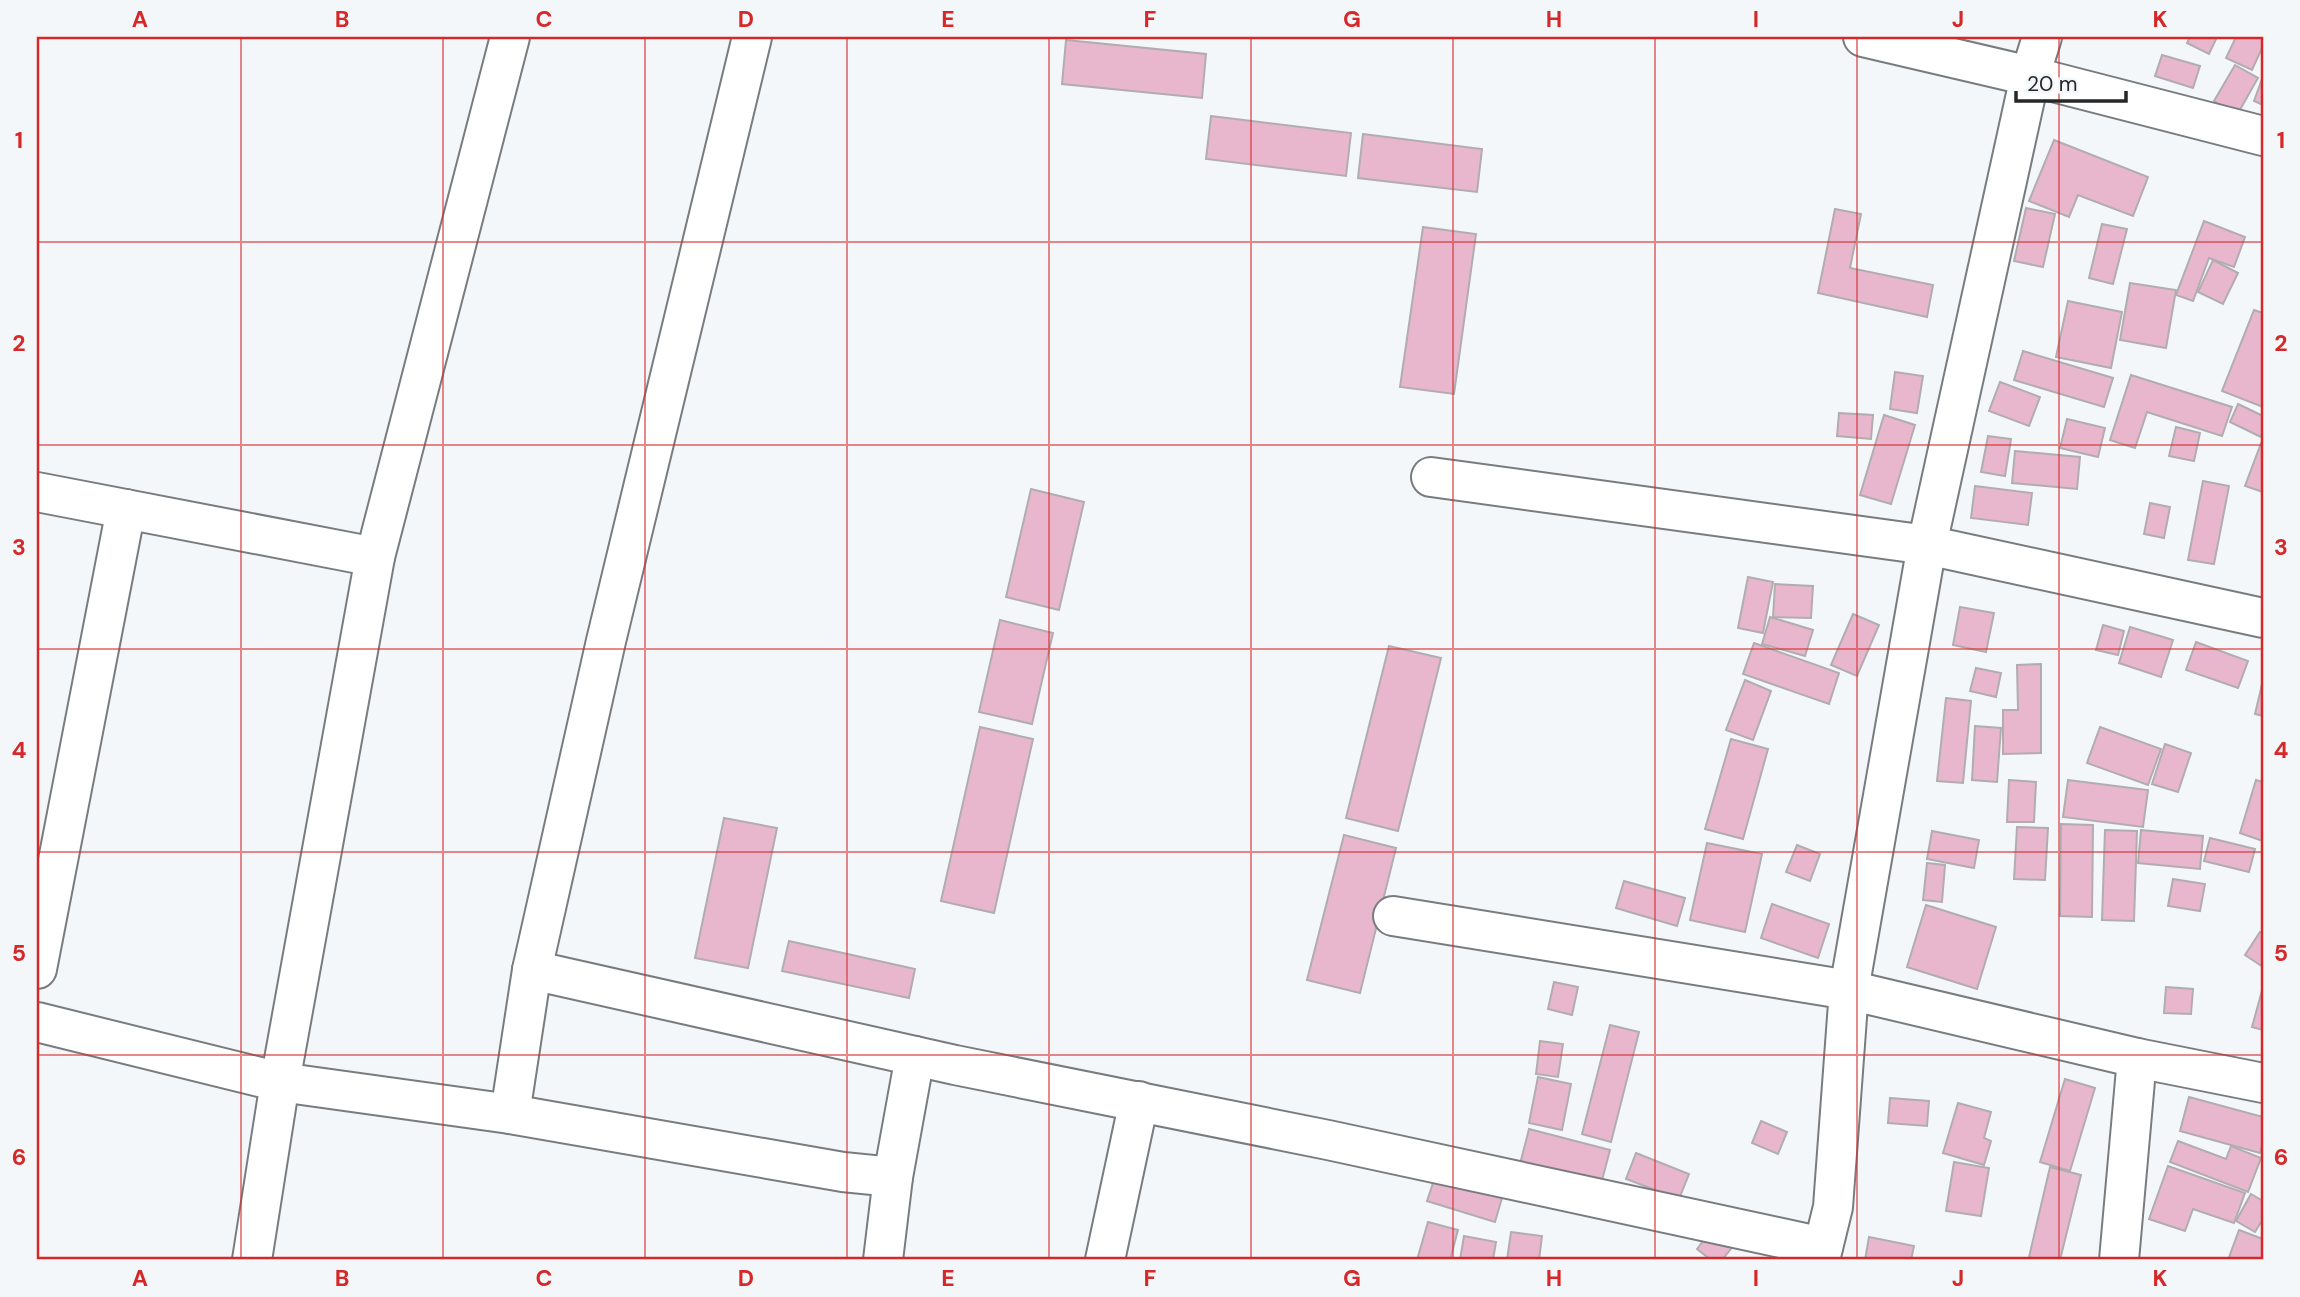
<svg xmlns="http://www.w3.org/2000/svg" width="2300" height="1297" viewBox="0 0 2300 1297" font-family="'DM Sans',sans-serif">
<style>
.building{fill:#e8b7ce;stroke:#b1adae;stroke-width:2}
.lines{fill:none;stroke-linecap:round;stroke-linejoin:round}
.minor-casing{stroke:#797c7f;stroke-width:42}
.minor{stroke:#fff;stroke-width:38}
.grid{fill:none;stroke:#d62828;stroke-width:2;stroke-opacity:0.55}
.neatline{fill:none;stroke:#d62828;stroke-width:2.5}
.grid-label{font-size:23px;text-anchor:middle;font-weight:bold;fill:#d62828}
</style>
<rect width="100%" height="100%" fill="#f4f7fa"/>
<g class="building">
<path d="M2190,37H2217L2209,54L2187,43Z"/>
<path d="M2236,37H2263V46L2252,70L2226,58Z"/>
<path d="M1066,40L1206,54L1202,98L1062,84Z"/>
<path d="M2162,55L2200,66L2193,88L2155,76Z"/>
<path d="M2235,65L2258,78L2237,115L2214,101Z"/>
<path d="M2262,79H2263V105L2254,101Z"/>
<path d="M1211,116L1351,133L1346,176L1206,159Z"/>
<path d="M1363,134L1482,149L1477,192L1358,178Z"/>
<path d="M2054,140L2148,177L2133,216L2078,195L2069,217L2029,201Z"/>
<path d="M2026,208L2055,214L2043,267L2014,261Z"/>
<path d="M1835,209L1861,214L1850,268L1933,285L1927,317L1818,293Z"/>
<path d="M2204,221L2245,237L2234,267L2209,258L2193,301L2176,295Z"/>
<path d="M2102,224L2127,229L2113,284L2089,278Z"/>
<path d="M1423,227L1476,234L1454,394L1400,387Z"/>
<path d="M2213,260L2238,273L2223,304L2198,292Z"/>
<path d="M2130,283L2176,290L2166,348L2120,340Z"/>
<path d="M2068,301L2122,312L2111,368L2056,357Z"/>
<path d="M2254,310L2263,313V407L2222,391Z"/>
<path d="M2023,351L2113,378L2104,407L2014,380Z"/>
<path d="M1895,372L1923,376L1917,413L1890,409Z"/>
<path d="M2131,375L2232,407L2222,436L2147,412L2135,448L2110,440Z"/>
<path d="M2000,382L2040,397L2029,426L1989,411Z"/>
<path d="M2238,404L2263,416V431L2261,437L2230,422Z"/>
<path d="M1839,413L1873,415L1871,439L1837,436Z"/>
<path d="M1884,415L1915,425L1891,504L1860,495Z"/>
<path d="M2067,419L2105,428L2098,457L2060,448Z"/>
<path d="M2176,427L2200,433L2194,461L2169,456Z"/>
<path d="M1988,436L2011,439L2005,476L1981,472Z"/>
<path d="M2263,438V492L2245,486Z"/>
<path d="M2015,451L2080,457L2077,489L2012,483Z"/>
<path d="M2203,481L2229,486L2214,564L2188,560Z"/>
<path d="M1975,486L2032,493L2028,525L1971,518Z"/>
<path d="M1031,489L1084,502L1059,610L1006,597Z"/>
<path d="M2150,503L2170,507L2164,538L2144,534Z"/>
<path d="M1748,577L1773,582L1763,633L1738,628Z"/>
<path d="M1775,584L1813,586L1811,618L1773,617Z"/>
<path d="M1960,607L1994,613L1986,652L1953,645Z"/>
<path d="M1853,614L1879,625L1857,676L1831,665Z"/>
<path d="M1770,617L1813,630L1805,656L1762,644Z"/>
<path d="M1000,620L1053,633L1032,724L979,712Z"/>
<path d="M2103,625L2124,631L2118,655L2096,650Z"/>
<path d="M2130,627L2173,640L2161,677L2119,663Z"/>
<path d="M2196,642L2248,661L2238,688L2186,670Z"/>
<path d="M1754,643L1839,673L1829,704L1743,674Z"/>
<path d="M1389,646L1441,658L1398,831L1346,818Z"/>
<path d="M2041,664V753L2003,754V710H2018L2017,665Z"/>
<path d="M1976,668L2001,673L1996,697L1970,691Z"/>
<path d="M1745,680L1771,691L1753,740L1726,730Z"/>
<path d="M2263,680V716L2255,714Z"/>
<path d="M1946,698L1971,701L1963,783L1937,781Z"/>
<path d="M1975,726L2001,728L1997,782L1972,780Z"/>
<path d="M980,727L1033,739L994,913L941,901Z"/>
<path d="M2100,727L2161,749L2148,785L2087,763Z"/>
<path d="M1731,739L1768,749L1743,839L1705,829Z"/>
<path d="M2165,744L2191,753L2178,792L2152,784Z"/>
<path d="M2009,780L2036,782L2034,822H2007Z"/>
<path d="M2068,780L2148,790L2143,827L2063,817Z"/>
<path d="M2256,780L2263,782V841L2240,833Z"/>
<path d="M724,818L777,828L748,968L695,958Z"/>
<path d="M2061,824L2093,825L2092,917L2060,916Z"/>
<path d="M2017,827L2048,828L2045,880L2014,879Z"/>
<path d="M2105,830L2137,831L2134,921L2102,920Z"/>
<path d="M2141,830L2203,836L2200,869L2138,863Z"/>
<path d="M1932,831L1979,840L1974,868L1927,859Z"/>
<path d="M1344,835L1396,848L1360,993L1307,980Z"/>
<path d="M2210,838L2255,849L2249,872L2204,861Z"/>
<path d="M1707,843L1762,854L1745,932L1690,920Z"/>
<path d="M1797,845L1820,854L1810,881L1786,872Z"/>
<path d="M1927,863L1945,865L1942,902L1923,900Z"/>
<path d="M2173,879L2205,884L2200,911L2168,906Z"/>
<path d="M1624,881L1685,898L1677,926L1616,908Z"/>
<path d="M1772,904L1829,924L1818,958L1761,938Z"/>
<path d="M1926,905L1996,927L1977,989L1907,967Z"/>
<path d="M2260,932L2263,934V967L2245,955Z"/>
<path d="M789,941L915,969L909,998L782,971Z"/>
<path d="M1554,982L1578,987L1572,1015L1548,1009Z"/>
<path d="M2166,987L2193,989L2191,1014L2164,1013Z"/>
<path d="M2263,987V1030L2252,1027Z"/>
<path d="M1610,1025L1639,1032L1611,1142L1582,1134Z"/>
<path d="M1540,1041L1563,1044L1558,1077L1536,1074Z"/>
<path d="M1538,1077L1571,1084L1562,1130L1529,1123Z"/>
<path d="M2065,1079L2095,1088L2070,1171L2040,1162Z"/>
<path d="M2189,1097L2263,1117V1142L2260,1153L2180,1131Z"/>
<path d="M1890,1098L1929,1101L1927,1126L1888,1123Z"/>
<path d="M1958,1103L1991,1112L1984,1138L1991,1141L1984,1165L1943,1153Z"/>
<path d="M1761,1121L1787,1132L1778,1154L1752,1143Z"/>
<path d="M1529,1129L1610,1150L1601,1184L1520,1164Z"/>
<path d="M2178,1141L2226,1159L2231,1146L2261,1158L2248,1192L2170,1162Z"/>
<path d="M1636,1153L1689,1174L1679,1199L1626,1179Z"/>
<path d="M1954,1162L1989,1168L1981,1216L1946,1211Z"/>
<path d="M2168,1166L2245,1193L2234,1223L2193,1209L2185,1231L2149,1219Z"/>
<path d="M2050,1167L2081,1175L2060,1260H2042L2029,1257Z"/>
<path d="M1435,1177L1502,1198L1495,1222L1427,1201Z"/>
<path d="M2251,1194L2263,1201V1219L2255,1232L2236,1221Z"/>
<path d="M1428,1222L1458,1230L1450,1260H1417Z"/>
<path d="M1713,1228L1734,1245L1722,1260H1711L1697,1249Z"/>
<path d="M2239,1230L2263,1239V1260H2228Z"/>
<path d="M1511,1232L1542,1236L1539,1260H1507Z"/>
<path d="M1464,1236L1496,1242L1493,1260H1460Z"/>
<path d="M1869,1237L1914,1246L1911,1260H1865Z"/>
</g>
<g class="lines">
<defs>
<g id="minor">
<path d="M1863,37L2030,76L2263,136"/>
<path d="M1431,477L1927,545L2263,618"/>
<path d="M37,492L375,557"/>
<path d="M1393,916L1849,990L2137,1058L2263,1083"/>
<path d="M37,969L126,509"/>
<path d="M532,970L955,1065L1328,1140L1823,1247"/>
<path d="M37,1022L280,1082L510,1114L843,1172L893,1177"/>
<path d="M510,1114L532,970L606,641L752,37"/>
<path d="M252,1260L280,1082L375,557L510,37"/>
<path d="M883,1260L893,1177L915,1056"/>
<path d="M1105,1260L1139,1101"/>
<path d="M1820,1260L1833,1207L1849,990L1927,545L2030,76L2042,37"/>
<path d="M2119,1260L2137,1058"/>
</g>
</defs>
<use href="#minor" class="minor-casing"/>
<use href="#minor" class="minor"/>
</g>
<path class="grid" d="M241,37V1260M443,37V1260M645,37V1260M847,37V1260M1049,37V1260M1251,37V1260M1453,37V1260M1655,37V1260M1857,37V1260M2059,37V1260M37,242H2263M37,445H2263M37,649H2263M37,852H2263M37,1055H2263"/>
<rect width="2300" height="1297" fill="none" stroke="#f4f7fa" stroke-width="77"/>
<path d="M2016 91v10h110v-10" fill="none" stroke="#262728" stroke-width="3.5"/>
<text x="2027" y="91" font-size="21" fill="#262728" stroke="#f4f7fa" stroke-width="5" paint-order="stroke">20 m</text>
<rect x="38" y="38" width="2224" height="1220" class="neatline"/>
<g class="grid-label">
<text x="140" y="27">A</text>
<text x="342" y="27">B</text>
<text x="544" y="27">C</text>
<text x="746" y="27">D</text>
<text x="948" y="27">E</text>
<text x="1150" y="27">F</text>
<text x="1352" y="27">G</text>
<text x="1554" y="27">H</text>
<text x="1756" y="27">I</text>
<text x="1958" y="27">J</text>
<text x="2160" y="27">K</text>
<text x="19" y="148">1</text>
<text x="2281" y="148">1</text>
<text x="19" y="351">2</text>
<text x="2281" y="351">2</text>
<text x="19" y="555">3</text>
<text x="2281" y="555">3</text>
<text x="19" y="758">4</text>
<text x="2281" y="758">4</text>
<text x="19" y="961">5</text>
<text x="2281" y="961">5</text>
<text x="19" y="1165">6</text>
<text x="2281" y="1165">6</text>
<text x="140" y="1286">A</text>
<text x="342" y="1286">B</text>
<text x="544" y="1286">C</text>
<text x="746" y="1286">D</text>
<text x="948" y="1286">E</text>
<text x="1150" y="1286">F</text>
<text x="1352" y="1286">G</text>
<text x="1554" y="1286">H</text>
<text x="1756" y="1286">I</text>
<text x="1958" y="1286">J</text>
<text x="2160" y="1286">K</text>
</g>
</svg>
